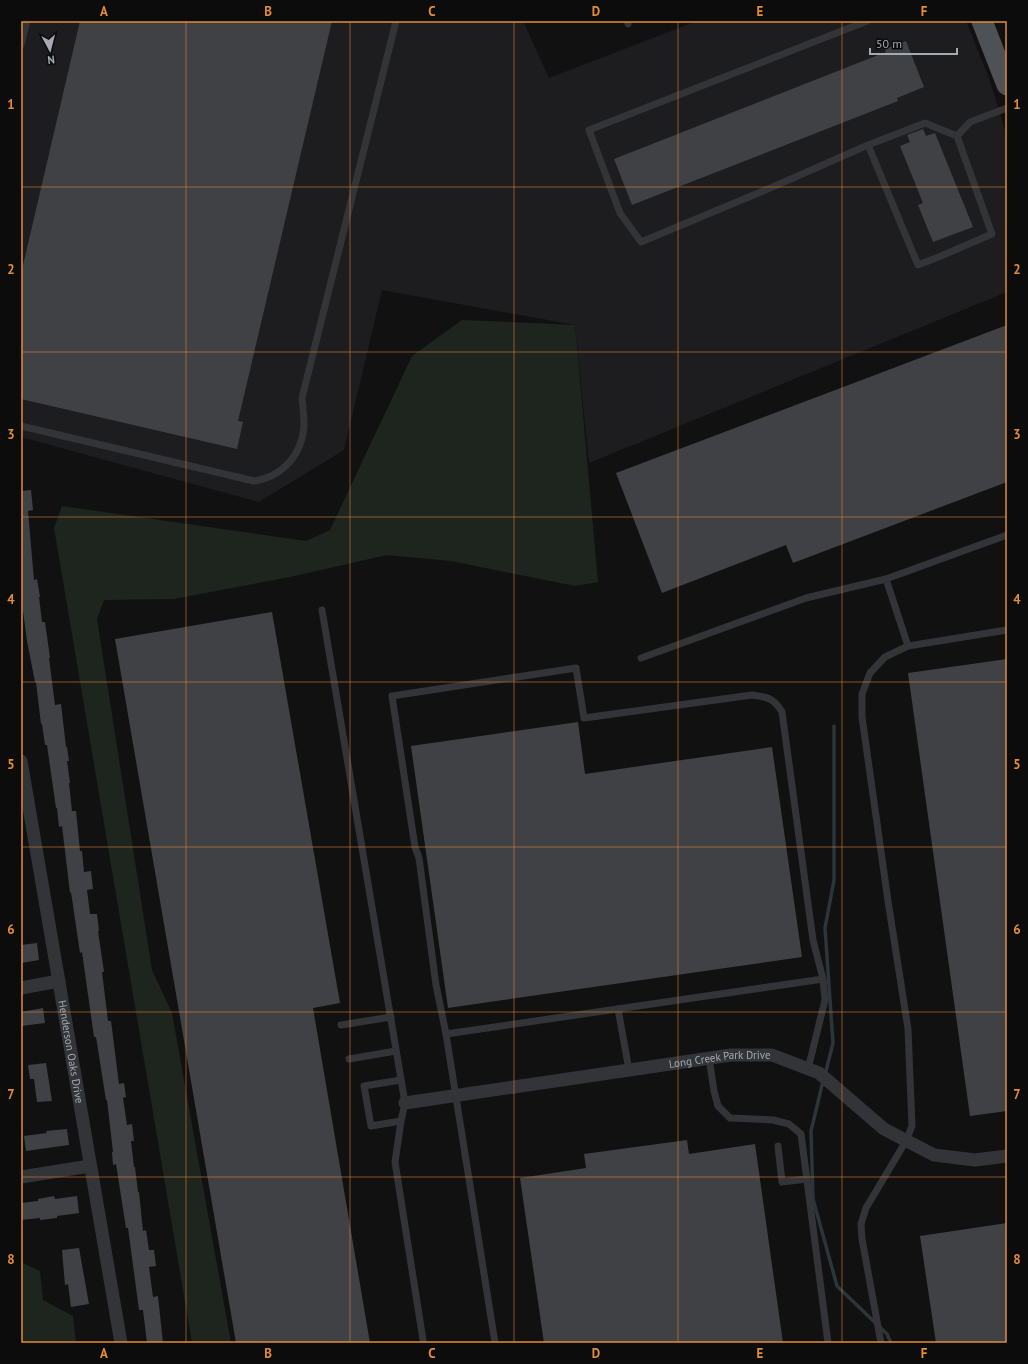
<svg xmlns="http://www.w3.org/2000/svg" width="1028" height="1364" viewBox="0 0 1028 1364" font-family="'PT Sans',sans-serif">
<style>
.built{fill:#1d1d1f}
.green{fill:#1e251e}
.lines{fill:none;stroke-linecap:round;stroke-linejoin:round}
.stream{stroke:#2b353a;stroke-width:3.5}
.building{fill:#404145}
.lane{stroke:#323437;stroke-width:7}
.street{stroke:#323437;stroke-width:13}
.primary{stroke:#4e5156;stroke-width:21}
.grid{fill:none;stroke:#e58d36;stroke-width:1;stroke-opacity:0.55}
.labels{text-anchor:middle;stroke-width:3;stroke-linejoin:round;paint-order:stroke}
.street-label{font-size:11px;fill:#a3aab2;stroke:#0c0c0d}
.neatline{fill:none;stroke:#e58d36;stroke-width:1.5}
.grid-label{font-size:13px;text-anchor:middle;font-weight:bold;fill:#e58d36}
</style>
<rect width="100%" height="100%" fill="#111112"/>
<path class="built" d="M21,21H523L549,78L697,21H966L989,78L1007,136V292L589,463L575,325L382,290L344,450L259,502L21,437Z"/>
<g class="green">
<path d="M462,320L575,325L598,582L575,586L451,561L387,555L290,577L174,599L104,600L97,619L152,970L172,1013L231,1343H192L54,528L62,506L306,541L330,530L412,356Z"/>
<path d="M21,1262L40,1271L43,1300L73,1316L76,1343H21Z"/>
</g>
<g class="lines">
<g class="stream">
<path d="M825,1075L833,1043L825,928L834,880V726"/>
<path d="M823,1081L811,1131L813,1199L837,1286L887,1334L891,1343"/>
</g>
</g>
<g class="building">
<path d="M80,21H332L238,421L243,422L237,449L21,399V274Z"/>
<path d="M906,41L924,87L897,98L898,101L632,205L614,159L886,52L885,49Z"/>
<path d="M923,129L926,136L935,133L973,227L933,242L918,205L923,203L900,146L910,142L907,135Z"/>
<path d="M1007,325V482L793,563L786,545L662,593L616,473Z"/>
<path d="M31,490L33,510L28,511L34,580L37,579L40,597H39L42,622H45L50,658H49L55,705L61,704L66,747H67L69,761H67L70,783H69L72,811H76L80,851H82L84,872L91,871L93,889L87,890L90,914H97L99,931H98L104,972H102L108,1021H111L119,1084L124,1083L126,1097L123,1098L127,1125L132,1124L134,1141H131L134,1167H135L138,1192H139L143,1231L146,1230L149,1250H154L156,1266L149,1267L153,1297L158,1296L163,1343H147L143,1310H139L128,1228H126L116,1164L113,1165L112,1152H113L107,1100H106L96,1037H94L82,952L80,953L71,892L70,893L62,826L59,827L57,808H56L47,745H45L42,724H41L36,682H35L27,641L21,596V491Z"/>
<path d="M272,612L340,1003L313,1008L370,1343H236L115,639Z"/>
<path d="M1007,659V1111L970,1116L908,673Z"/>
<path d="M578,722L585,774L772,747L802,957L448,1008L411,746Z"/>
<path d="M37,943L39,960L21,963V945Z"/>
<path d="M43,1008L45,1023L21,1026V1012Z"/>
<path d="M46,1063L52,1101L37,1102L34,1079H30L28,1065Z"/>
<path d="M67,1129L69,1145L26,1151L24,1136L47,1133L46,1131Z"/>
<path d="M687,1140L689,1154L755,1144L783,1343H544L520,1178L586,1168L584,1154Z"/>
<path d="M54,1196L55,1199L77,1196L79,1213L57,1216V1218L40,1220V1218L21,1220V1203L38,1201V1199Z"/>
<path d="M1007,1223V1343H936L920,1236Z"/>
<path d="M79,1248L89,1304L71,1307L68,1284L65,1285L62,1250Z"/>
</g>
<g class="lines">
<g class="lane">
<path d="M627,21L628,24"/>
<path d="M867,21L589,130L620,213L641,242L775,186L868,145"/>
<path d="M21,45L27,21"/>
<path d="M925,123L957,136L992,234L941,256L918,265L868,145Z"/>
<path d="M957,136L970,122L1007,108"/>
<path d="M21,426L254,481C282,477 302,455 304,426C304,417 303,408 302,398L396,21"/>
<path d="M322,610L405,1103L401,1121L395,1162L423,1340"/>
<path d="M908,646L886,579L1007,535"/>
<path d="M641,658L806,598L886,579"/>
<path d="M618,1009L629,1070"/>
<path d="M341,1025L391,1017"/>
<path d="M446,1034L436,985L419,858L415,847L392,696L576,668L584,718L752,695C767,697 774,698 782,712L813,940L823,979"/>
<path d="M709,1058L714,1091L718,1106L730,1118L773,1120L789,1124L801,1134L828,1343"/>
<path d="M349,1059L396,1051"/>
<path d="M401,1121L371,1126L364,1086L401,1080"/>
<path d="M778,1146L782,1182L807,1179"/>
<path d="M495,1343L446,1034L823,979L825,1000L808,1069"/>
<path d="M881,1343L862,1239L861,1224L866,1208L906,1141L912,1126L908,1029L888,901L862,717V694L870,673L885,657L908,646L1007,630"/>
</g>
<g class="street">
<path id="s1" d="M21,761L121,1343"/>
<path d="M21,988L59,981"/>
<path id="s2" d="M405,1103L731,1055H772L819,1073L884,1129L934,1155L975,1160L1007,1156"/>
<path d="M21,1177L90,1166"/>
</g>
<path class="primary" d="M982,21L1007,85"/>
</g>
<path class="grid" d="M186,21V1343M350,21V1343M514,21V1343M678,21V1343M842,21V1343M21,187H1007M21,352H1007M21,517H1007M21,682H1007M21,847H1007M21,1012H1007M21,1177H1007"/>
<g class="labels">
<g class="street-label">
<text dy="4" stroke="none"><textPath href="#s1" startOffset="295">Henderson Oaks Drive</textPath></text>
<text dy="4" stroke="none"><textPath href="#s2" startOffset="318">Long Creek Park Drive</textPath></text>
</g>
</g>
<rect width="1028" height="1364" fill="none" stroke="#0c0c0d" stroke-width="44"/>
<g transform="translate(50 50) rotate(173)" stroke="#0c0c0d" stroke-width="3" paint-order="stroke">
<path d="M0-3L7 15L0 10L-7 15Z" fill="#a3aab2"/>
<text y="-6" font-size="11" font-weight="bold" text-anchor="middle" fill="#a3aab2">N</text>
</g>
<path d="M870 48v6h87v-6" fill="none" stroke="#a3aab2" stroke-width="2"/>
<text x="876" y="48" font-size="12" fill="#a3aab2" stroke="#0c0c0d" stroke-width="3" paint-order="stroke">50 m</text>
<rect x="22" y="22" width="984" height="1320" class="neatline"/>
<g class="grid-label">
<text x="104" y="16">A</text>
<text x="268" y="16">B</text>
<text x="432" y="16">C</text>
<text x="596" y="16">D</text>
<text x="760" y="16">E</text>
<text x="924" y="16">F</text>
<text x="11" y="109">1</text>
<text x="1017" y="109">1</text>
<text x="11" y="274">2</text>
<text x="1017" y="274">2</text>
<text x="11" y="439">3</text>
<text x="1017" y="439">3</text>
<text x="11" y="604">4</text>
<text x="1017" y="604">4</text>
<text x="11" y="769">5</text>
<text x="1017" y="769">5</text>
<text x="11" y="934">6</text>
<text x="1017" y="934">6</text>
<text x="11" y="1099">7</text>
<text x="1017" y="1099">7</text>
<text x="11" y="1264">8</text>
<text x="1017" y="1264">8</text>
<text x="104" y="1358">A</text>
<text x="268" y="1358">B</text>
<text x="432" y="1358">C</text>
<text x="596" y="1358">D</text>
<text x="760" y="1358">E</text>
<text x="924" y="1358">F</text>
</g>
</svg>
